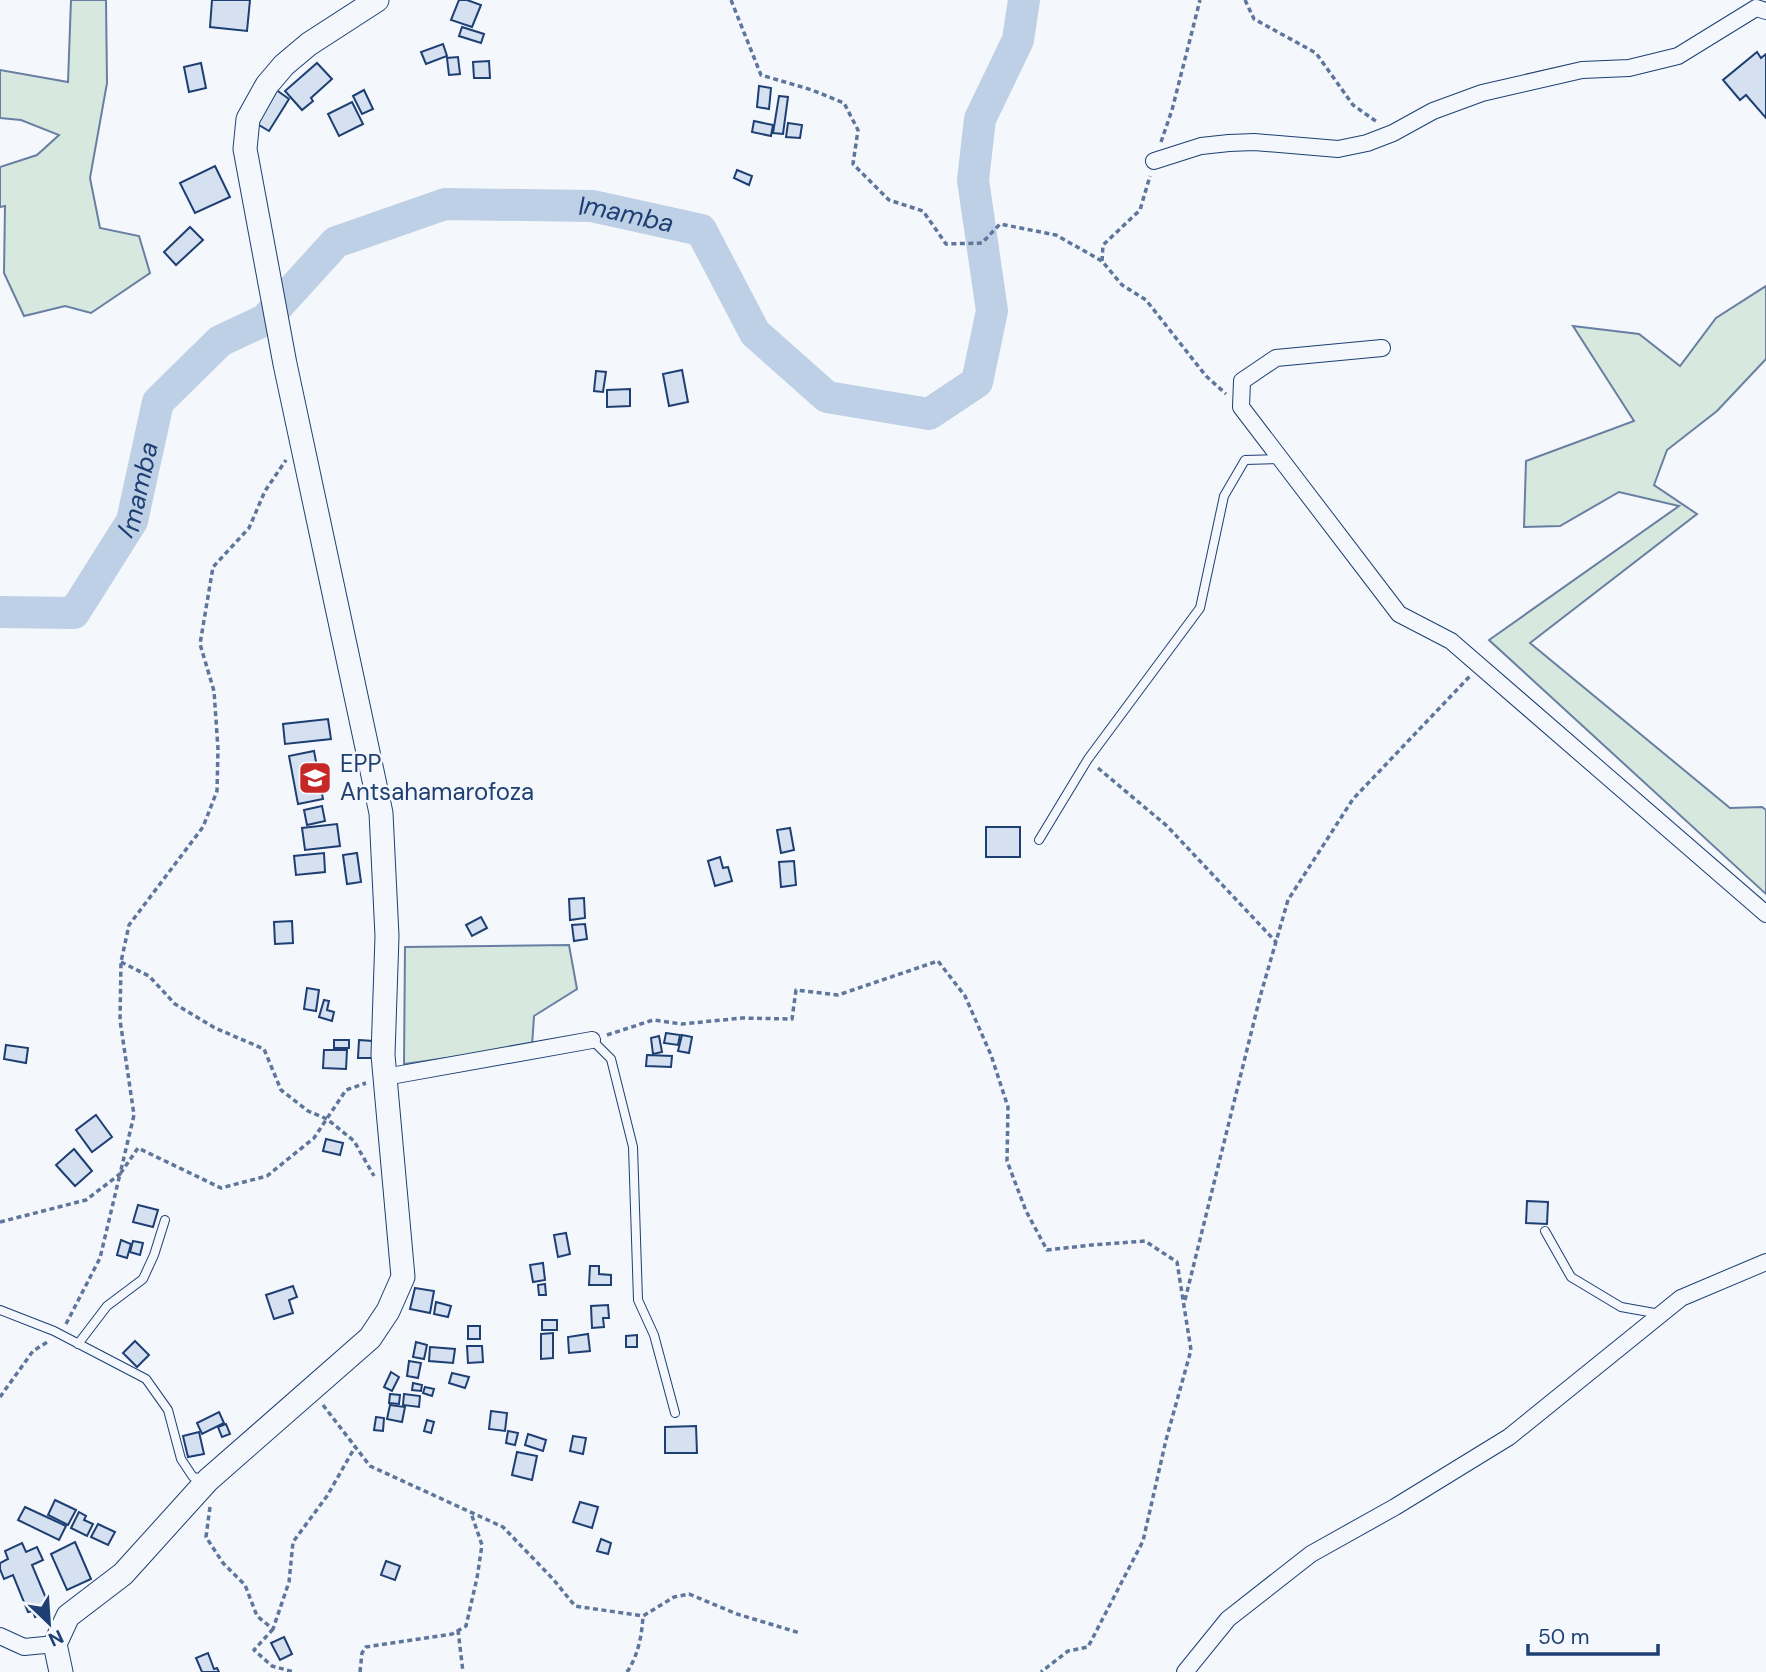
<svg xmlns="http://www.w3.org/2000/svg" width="1766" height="1672" viewBox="0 0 1766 1672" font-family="'DM Sans',sans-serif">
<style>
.green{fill:#d7e8df;stroke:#687fa3;stroke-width:2}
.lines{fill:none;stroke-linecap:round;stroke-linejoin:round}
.river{stroke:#bed0e5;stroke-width:32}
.building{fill:#d5e0f0;stroke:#1d3f73;stroke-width:2}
.lane-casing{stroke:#1d3f73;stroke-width:10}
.street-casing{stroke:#1d3f73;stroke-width:18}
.secondary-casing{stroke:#1d3f73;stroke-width:25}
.path{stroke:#5e769c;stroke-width:3.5;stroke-dasharray:5 3.5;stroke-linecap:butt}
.lane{stroke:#f4f7fb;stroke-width:8}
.street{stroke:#f4f7fb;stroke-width:16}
.secondary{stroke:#f4f7fb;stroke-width:23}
.labels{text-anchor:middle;stroke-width:5;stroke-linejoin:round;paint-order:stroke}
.poi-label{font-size:24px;fill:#1d3f73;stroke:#f4f7fb;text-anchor:start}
.water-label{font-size:26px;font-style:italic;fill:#1d3f73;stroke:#f4f7fb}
</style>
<rect width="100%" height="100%" fill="#f4f7fb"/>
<g class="green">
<path d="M71,0H106L107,83L90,178L100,228L139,236L150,273L91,313L65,306L24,316L4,273L5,206L0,207V167L37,155L59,135L21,120L0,118V70L68,82Z"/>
<path d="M1766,286V359L1717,411L1667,450L1654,485L1697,514L1530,643L1730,808L1762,807L1766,810V894L1489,640L1679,506L1619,492L1560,526L1524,527L1526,461L1634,421L1573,326L1639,334L1680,366L1716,318Z"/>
<path d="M569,945L577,989L534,1016L532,1046L404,1064L405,947Z"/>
</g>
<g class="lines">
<path class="river" id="s1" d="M0,612L74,613L132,521L158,402L220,341L265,320L336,242L445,204L592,206L701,230L755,333L827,397L929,414L977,382L992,311L973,180L980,119L1018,40L1024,0"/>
</g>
<g class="building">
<path d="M212,0H250L247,31L210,27Z"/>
<path d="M459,0H467L481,5L472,27L451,20Z"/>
<path d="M462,27L484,34L481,43L459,36Z"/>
<path d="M443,44L447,56L426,64L421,52Z"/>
<path d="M1757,52L1761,58L1766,54V118L1746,95L1740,100L1723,80Z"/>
<path d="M458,57L460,74L449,75L447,58Z"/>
<path d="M489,61L490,78H474L473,62Z"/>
<path d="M201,63L206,88L189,92L184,67Z"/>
<path d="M317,63L332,79L311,98L313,101L302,110L285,91Z"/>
<path d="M759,86L771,88L769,109L757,107Z"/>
<path d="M275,89L289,99L269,131L254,122Z"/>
<path d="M364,90L373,109L362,114L353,96Z"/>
<path d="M779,96L788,97L783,134L773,133Z"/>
<path d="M352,102L363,124L339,136L328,114Z"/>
<path d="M754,121L773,125L771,136L752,132Z"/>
<path d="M788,123L802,125L800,138L786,137Z"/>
<path d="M215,166L230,197L195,213L180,183Z"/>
<path d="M737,170L752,176L749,185L734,178Z"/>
<path d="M190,227L203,240L176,265L164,252Z"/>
<path d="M682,370L688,402L669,406L663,374Z"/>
<path d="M596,371L606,372L603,392L594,391Z"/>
<path d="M630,389V406L607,407V390Z"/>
<path d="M328,719L331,739L285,744L283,724Z"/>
<path d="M314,751L323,799L298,804L289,756Z"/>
<path d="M322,806L325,821L307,825L304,810Z"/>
<path d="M337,824L340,846L305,850L302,828Z"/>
<rect x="986" y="827" width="34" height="30"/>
<path d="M790,828L794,850L781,853L777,830Z"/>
<path d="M324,853L325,872L296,875L294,856Z"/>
<path d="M357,853L361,882L347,884L343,855Z"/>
<path d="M720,857L723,868L728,867L732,881L715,886L708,861Z"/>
<path d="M794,861L796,885L781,887L779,862Z"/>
<path d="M584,898L585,918L570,920L569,899Z"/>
<path d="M481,917L487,928L472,936L466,925Z"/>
<path d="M292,921L293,943L275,944L274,922Z"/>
<path d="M585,924L587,939L574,941L572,925Z"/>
<path d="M307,988L319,990L316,1011L304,1009Z"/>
<path d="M324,1000L329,1001L327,1010L334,1012L332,1021L319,1017Z"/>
<path d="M666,1033L680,1035L678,1045L664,1043Z"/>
<path d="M682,1035L692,1037L689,1053L678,1051Z"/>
<path d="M659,1036L662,1052L653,1054L651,1038Z"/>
<rect x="334" y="1040" width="15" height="8"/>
<path d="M359,1040L373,1041L372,1058H358Z"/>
<path d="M6,1045L28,1048L26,1063L4,1059Z"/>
<path d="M324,1050H347L346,1069L323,1068Z"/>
<path d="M647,1055L672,1056L671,1067L646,1066Z"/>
<path d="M96,1115L112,1137L92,1152L76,1130Z"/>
<path d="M326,1139L343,1143L340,1155L323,1151Z"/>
<path d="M74,1149L92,1171L75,1186L56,1165Z"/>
<path d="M1527,1201L1548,1202L1547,1224L1526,1223Z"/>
<path d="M138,1205L158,1210L153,1227L133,1222Z"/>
<path d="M566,1233L570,1254L558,1257L554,1235Z"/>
<path d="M121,1240L131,1244L127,1258L117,1255Z"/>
<path d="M133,1241L143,1243L140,1255L130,1252Z"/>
<path d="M543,1263L545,1280L533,1282L530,1265Z"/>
<path d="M590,1266H599V1274L611,1275V1285H589Z"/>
<path d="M545,1284L546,1295H539L538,1285Z"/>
<path d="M293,1286L297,1297L289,1300L293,1313L274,1319L266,1295Z"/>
<path d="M415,1288L434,1291L430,1313L410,1309Z"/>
<path d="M436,1302L451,1306L448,1317L434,1314Z"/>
<path d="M608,1305L609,1318H603L604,1327L592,1328L591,1306Z"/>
<rect x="542" y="1320" width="15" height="10"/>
<rect x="468" y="1326" width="12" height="13"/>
<path d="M553,1333V1358L541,1359V1334Z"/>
<path d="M588,1334L590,1351L569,1353L568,1337Z"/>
<path d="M637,1335V1347H626V1336Z"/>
<path d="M135,1341L149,1355L137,1367L123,1353Z"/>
<path d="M416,1342L427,1345L424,1359L413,1357Z"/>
<path d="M467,1346H482L483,1362L468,1363Z"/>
<path d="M430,1347L455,1349L453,1363L429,1361Z"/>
<path d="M409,1361L421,1363L418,1378L407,1376Z"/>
<path d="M391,1372L399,1377L392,1391L384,1387Z"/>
<path d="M452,1373L469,1377L465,1388L449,1383Z"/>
<path d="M413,1383L422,1385L421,1391L412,1390Z"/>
<path d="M425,1387L434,1389L432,1396L423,1393Z"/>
<path d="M390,1394L400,1395L399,1404L389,1403Z"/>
<path d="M404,1394L420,1396L419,1407L403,1405Z"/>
<path d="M390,1405L405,1407L402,1422L387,1419Z"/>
<path d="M491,1411L507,1413L505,1431L489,1429Z"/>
<path d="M219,1412L224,1423L202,1434L197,1423Z"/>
<path d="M376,1417L384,1418L383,1431L374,1430Z"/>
<path d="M427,1420L434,1422L431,1433L424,1431Z"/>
<path d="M226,1424L230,1434L222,1437L218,1427Z"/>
<path d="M696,1426L697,1453H665V1427Z"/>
<path d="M508,1431L518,1433L515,1445L506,1443Z"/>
<path d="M199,1432L204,1454L188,1457L183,1436Z"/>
<path d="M528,1434L546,1440L543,1451L525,1445Z"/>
<path d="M573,1436L586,1438L583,1454L570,1451Z"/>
<path d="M517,1452L537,1456L532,1480L512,1475Z"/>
<path d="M55,1500L76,1510L68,1525L48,1515Z"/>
<path d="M580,1502L598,1507L592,1528L573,1522Z"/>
<path d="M25,1507L66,1526L59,1540L18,1520Z"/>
<path d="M79,1512L86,1516L84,1520L93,1524L87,1536L71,1528Z"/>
<path d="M98,1524L115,1532L108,1545L91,1537Z"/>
<path d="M601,1539L611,1543L608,1554L597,1551Z"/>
<path d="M75,1542L91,1579L67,1590L51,1554Z"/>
<path d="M22,1543L26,1552L37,1547L43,1560L32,1565L48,1603L40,1606L43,1613L35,1617L33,1611L28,1612L13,1575L4,1579L0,1569V1563L8,1559L5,1551Z"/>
<path d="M386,1561L400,1566L395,1580L381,1575Z"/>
<path d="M284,1637L292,1654L280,1660L271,1643Z"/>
<path d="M208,1653L214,1669L217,1668L219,1672H202L196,1658Z"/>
</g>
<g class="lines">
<defs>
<g id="lane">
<path d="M1039,840L1088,759L1200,608L1224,496L1245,460L1280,459"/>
<path d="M592,1040L611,1059L633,1147L638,1300L654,1335L675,1413"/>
<path d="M1545,1231L1571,1277L1621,1307L1660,1314"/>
<path d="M0,1310L54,1331L146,1379L168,1410L181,1459L193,1477L205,1479"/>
<path d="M78,1344L107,1306L143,1279L154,1255L165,1220"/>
</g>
<g id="street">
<path d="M1154,161L1201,146L1229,143L1254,142L1338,149L1367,143L1393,133L1433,111L1482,93L1582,70L1629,68L1678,56L1756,8L1766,11"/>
<path d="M1382,348L1276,358L1242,381L1241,407L1399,614L1451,641L1766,914"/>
<path d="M385,1077L592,1040"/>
<path d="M0,1636L24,1647L55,1644"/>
<path d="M1185,1672L1228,1619L1311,1554L1395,1507L1509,1437L1681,1298L1766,1262"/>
</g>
<path id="secondary" d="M61,1672L55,1644L68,1616L123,1574L208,1480L370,1338L388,1311L403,1277L383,1055L387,936L381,813L285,364L245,149L248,119L267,85L284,65L309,44L377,0"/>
</defs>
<use href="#lane" class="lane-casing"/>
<use href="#street" class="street-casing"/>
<use href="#secondary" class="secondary-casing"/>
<g class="path">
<path d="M731,0L761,75L812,90L844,103L858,130L853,164L889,200L923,211L946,244L982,243L1000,224L1056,235L1102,261L1122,285L1146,300L1206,376L1226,394"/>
<path d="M1245,0L1254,19L1316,53L1353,105L1377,122"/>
<path d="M1161,142L1172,110L1200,0"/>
<path d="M1102,261L1103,245L1140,210L1150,176"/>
<path d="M1098,768L1167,826L1276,942"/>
<path d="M121,962L149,976L175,1004L215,1028L264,1049L281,1090L308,1111L327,1119L354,1141L374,1176"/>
<path d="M607,1035L653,1020L682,1024L742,1018L792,1019L796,990L838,995L938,961L965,996L991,1055L1008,1107L1007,1161L1026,1211L1047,1250L1092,1245L1145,1241L1177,1262L1191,1350L1166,1440L1143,1541L1088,1647L1068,1651L1041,1672"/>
<path d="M0,1222L86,1200L120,1174L134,1115L120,1020L121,962L129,925L203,827L217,791L218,749L214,691L200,644L213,567L249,528L265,491L286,460"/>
<path d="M1185,1300L1260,997L1288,900L1353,799L1470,676"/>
<path d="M66,1324L100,1258L120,1174L138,1148L221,1188L267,1176L314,1138L346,1090L366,1083"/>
<path d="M0,1397L33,1351L49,1341"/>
<path d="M323,1405L370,1466L503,1527L553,1579L575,1606L643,1616"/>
<path d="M210,1507L206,1537L223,1563L245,1585L257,1616L273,1629L289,1582L293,1542L327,1496L355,1447"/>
<path d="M273,1629L254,1650L272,1666L294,1672"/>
<path d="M458,1630L463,1672"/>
<path d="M360,1672L362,1653L366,1647L452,1634L466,1626L477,1578L482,1545L471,1513"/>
<path d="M627,1672C638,1656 642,1635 643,1616L674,1597L689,1594L737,1614L800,1633"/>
</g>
<use href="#lane" class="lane"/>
<use href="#street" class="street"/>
<use href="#secondary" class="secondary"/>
</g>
<defs>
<symbol id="school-square" viewBox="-11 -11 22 22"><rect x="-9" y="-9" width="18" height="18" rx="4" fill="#c62828" stroke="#f4f7fb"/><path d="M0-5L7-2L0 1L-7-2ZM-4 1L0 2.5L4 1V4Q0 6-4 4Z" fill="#fff"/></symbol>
</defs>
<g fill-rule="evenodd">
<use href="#school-square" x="296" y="759" width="38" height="38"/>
</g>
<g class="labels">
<g class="poi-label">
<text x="340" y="772">EPP<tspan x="340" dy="28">Antsahamarofoza</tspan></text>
</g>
<g class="water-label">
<text dy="9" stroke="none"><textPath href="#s1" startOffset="844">Imamba</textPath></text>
<text dy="9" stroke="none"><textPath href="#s1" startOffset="215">Imamba</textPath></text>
</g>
</g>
<g transform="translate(49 1623) rotate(155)" stroke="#f4f7fb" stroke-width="5" paint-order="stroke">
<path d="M0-5L12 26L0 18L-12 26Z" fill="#1d3f73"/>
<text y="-10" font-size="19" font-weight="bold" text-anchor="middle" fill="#1d3f73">N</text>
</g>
<path d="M1528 1644v10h130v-10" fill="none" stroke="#1d3f73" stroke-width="3.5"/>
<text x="1538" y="1644" font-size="21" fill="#1d3f73" stroke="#f4f7fb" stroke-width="5" paint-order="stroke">50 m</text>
</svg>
